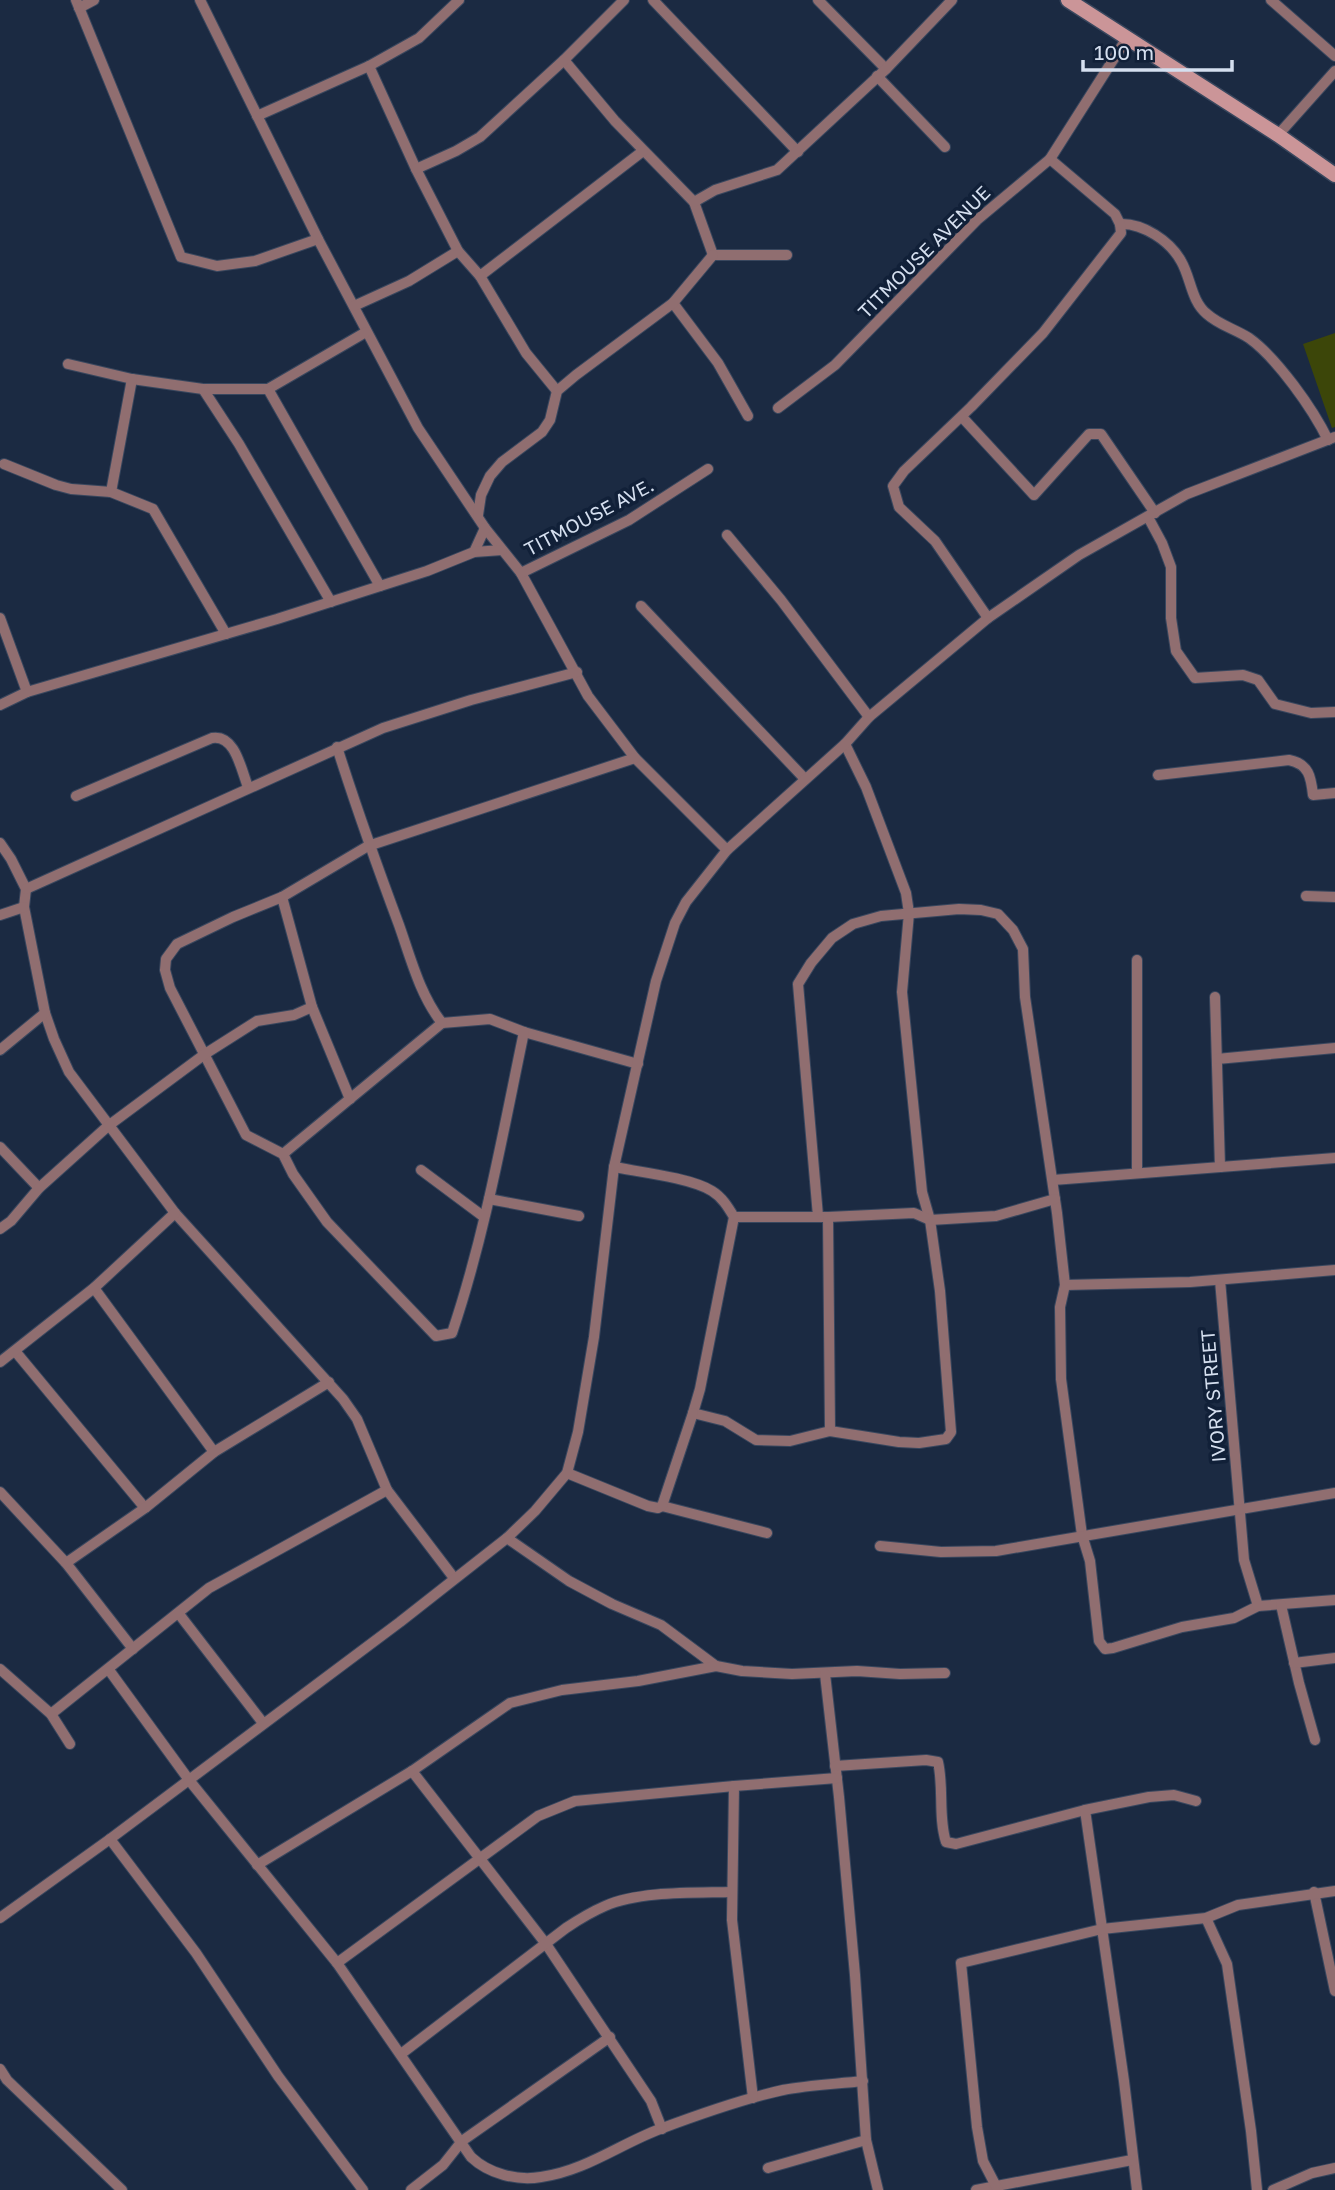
<svg xmlns="http://www.w3.org/2000/svg" width="1335" height="2190" viewBox="0 0 1335 2190" font-family="'Golos Text',sans-serif">
<style>
.garden{fill:#3c4609}
.lines{fill:none;stroke-linecap:round;stroke-linejoin:round}
.minor-casing{stroke:#39475e;stroke-width:12}
.secondary-casing{stroke:#39475e;stroke-width:17}
.minor{stroke:#906e70;stroke-width:10}
.secondary{stroke:#cb9598;stroke-width:14}
.labels{text-anchor:middle;stroke-width:7;stroke-linejoin:round;paint-order:stroke}
.street-label{font-size:19px;fill:#d5dfef;stroke:#112038}
</style>
<rect width="100%" height="100%" fill="#1b2a42"/>
<path class="garden" d="M1335,333V427L1332,428L1303,344Z"/>
<g class="lines">
<defs>
<g id="minor">
<path d="M76,0L181,257L217,266L255,261L318,239"/>
<path d="M200,0L318,239L418,428L485,528L521,573L588,696L635,758L727,850"/>
<path d="M653,0L798,152"/>
<path d="M818,0L886,69"/>
<path d="M1271,0L1335,56"/>
<path d="M79,8L94,0"/>
<path d="M564,60L615,121L694,202L713,255"/>
<path d="M369,66L416,169L458,251L480,276L526,353L557,391"/>
<path d="M877,76L945,147"/>
<path d="M257,116L369,66L419,38L459,0"/>
<path d="M1278,135L1335,71"/>
<path d="M416,169L456,151L480,137L564,60L624,0"/>
<path d="M694,202L715,190L777,170L886,69L952,0"/>
<path d="M1120,224C1143,223 1170,241 1181,261C1191,278 1191,301 1207,314C1219,325 1235,329 1249,338C1277,358 1313,409 1328,440"/>
<path d="M713,255H787"/>
<path d="M480,276L643,151"/>
<path d="M673,303L718,363L748,416"/>
<path d="M354,306L409,281L458,251"/>
<path d="M68,364L132,379L203,389H268L366,332"/>
<path d="M203,389L239,444L331,602"/>
<path d="M268,389L380,586"/>
<path d="M778,408L835,365L977,220L1050,159L1127,38"/>
<path d="M962,417L1034,495L1089,434H1101L1155,513"/>
<path d="M4,464L56,485L71,489L111,492L153,509L226,634"/>
<path d="M111,492L132,379"/>
<path d="M478,515L481,495L490,476L502,462L542,432L550,420L557,391L576,375L673,303L713,255"/>
<path d="M1148,517L1162,543L1171,567V618L1176,651L1195,678L1243,675L1258,680L1275,704L1311,713L1335,712"/>
<path d="M727,535L781,600L869,717"/>
<path d="M474,552L485,528"/>
<path d="M521,573L629,520L708,469"/>
<path d="M641,606L805,779"/>
<path d="M0,618L27,692"/>
<path d="M988,618L935,541L899,507L893,486L904,471L971,407L1043,333L1121,233L1120,224L1115,214L1050,159"/>
<path d="M0,705L27,692L277,619L427,571L474,552L502,550"/>
<path d="M337,747C356,807 377,866 399,925C411,959 420,995 442,1023L490,1019L524,1032L638,1064"/>
<path d="M1158,775L1289,760C1309,764 1311,777 1313,795L1335,793"/>
<path d="M76,796L212,738C235,734 241,769 248,787"/>
<path d="M0,843L11,859L26,889L24,907L45,1013L54,1039L69,1072L175,1213L343,1399L357,1419L387,1490L454,1578"/>
<path d="M26,889L383,728L471,700L577,672"/>
<path d="M1306,896L1335,897"/>
<path d="M282,897L312,1007L350,1099"/>
<path d="M0,915L24,907"/>
<path d="M1137,960V1173"/>
<path d="M1215,997L1220,1167"/>
<path d="M524,1032C503,1132 485,1235 452,1333L436,1336L327,1222L293,1174L283,1154L246,1135L170,988L165,970L166,959L177,944L233,917L282,897L368,846L635,758"/>
<path d="M0,1050L45,1013"/>
<path d="M1217,1059L1335,1048"/>
<path d="M0,1147L39,1188"/>
<path d="M283,1154L442,1023"/>
<path d="M614,1167C640,1172 691,1178 712,1191C722,1197 728,1207 734,1217L700,1389L693,1413L725,1421L756,1440L790,1441L830,1431L899,1442L919,1443L946,1439L951,1432L940,1291L930,1220L922,1192L902,992L909,913L906,893L866,787L845,744"/>
<path d="M421,1170L484,1217"/>
<path d="M1053,1180L1335,1158"/>
<path d="M489,1199L579,1216"/>
<path d="M818,1216L798,984L811,963L832,938L853,924L881,916L959,909L981,910L998,914L1013,930L1023,949L1025,997L1057,1213L1065,1285L1060,1307L1061,1379L1082,1535L1090,1561L1099,1641L1105,1649L1113,1648L1182,1627L1234,1618L1258,1606"/>
<path d="M734,1217H828L914,1213L930,1220L996,1216L1055,1199"/>
<path d="M828,1217L830,1431"/>
<path d="M0,1229L11,1221L39,1188L108,1126L205,1054L257,1021L294,1015L312,1007"/>
<path d="M1220,1280L1244,1560L1258,1606L1335,1600"/>
<path d="M1065,1285L1190,1282L1335,1270"/>
<path d="M94,1288L214,1452"/>
<path d="M15,1351L145,1508"/>
<path d="M0,1362L94,1288L175,1213"/>
<path d="M567,1473L648,1506L658,1508L662,1506L767,1533"/>
<path d="M0,1492L66,1563L133,1649"/>
<path d="M662,1506L693,1413"/>
<path d="M507,1538L569,1581L612,1604L661,1625L716,1666L742,1671L792,1674L857,1671L900,1674L945,1673"/>
<path d="M880,1546L941,1552L996,1551L1335,1493"/>
<path d="M66,1563L145,1508L214,1452L329,1382"/>
<path d="M1281,1605L1299,1683L1315,1740"/>
<path d="M179,1614L263,1723"/>
<path d="M1294,1663L1335,1658"/>
<path d="M0,1669L51,1714L70,1744"/>
<path d="M109,1670L189,1780L337,1963L471,2157C489,2174 517,2181 541,2177C585,2171 620,2144 660,2129C700,2114 742,2099 783,2090C809,2085 837,2084 863,2081"/>
<path d="M825,1674L839,1797L855,1975L866,2140L878,2190"/>
<path d="M51,1714L209,1588L387,1490"/>
<path d="M835,1766L926,1760L938,1762C944,1788 938,1817 946,1842L956,1844L1085,1810L1149,1797L1174,1795L1196,1801"/>
<path d="M412,1771L546,1944L651,2101L662,2129"/>
<path d="M1085,1810L1124,2081L1137,2190"/>
<path d="M110,1839L196,1953L278,2076L363,2190"/>
<path d="M257,1865L412,1771L510,1703L562,1690L638,1681L716,1666"/>
<path d="M1314,1892L1335,1991"/>
<path d="M0,1918L110,1839L400,1622L507,1538L535,1511L567,1473L578,1432L594,1337L614,1167L656,981L675,923L686,902L727,850L845,744L869,717L988,618L1079,555L1187,494L1335,437"/>
<path d="M1206,1918L1227,1964L1251,2131L1257,2190"/>
<path d="M337,1963L538,1816L575,1801L734,1786"/>
<path d="M401,2054L566,1928C578,1920 591,1912 605,1906C639,1891 694,1893 731,1892"/>
<path d="M0,2069L7,2080L122,2190"/>
<path d="M753,2098L732,1920L734,1786L837,1778"/>
<path d="M768,2168L866,2140"/>
<path d="M411,2190L443,2165L462,2141L610,2037"/>
<path d="M976,2190L1132,2160"/>
<path d="M998,2190L983,2161L977,2127L961,1963L1102,1929L1206,1918L1238,1905L1335,1891"/>
<path d="M1273,2190L1312,2173L1335,2168"/>
</g>
<path id="secondary" d="M1068,0L1278,135L1335,175"/>
</defs>
<use href="#minor" class="minor-casing"/>
<use href="#secondary" class="secondary-casing"/>
<use href="#minor" class="minor"/>
<use href="#secondary" class="secondary"/>
</g>
<g class="labels">
<g class="street-label">
<text transform="translate(924 252) rotate(-45)" y="7">TITMOUSE AVENUE</text>
<text transform="translate(589 517) rotate(-28)" y="7">TITMOUSE AVE.</text>
<text transform="translate(1213 1396) rotate(-95)" y="7">IVORY STREET</text>
</g>
</g>
<path d="M1083 60v10h149v-10" fill="none" stroke="#d5dfef" stroke-width="3.5"/>
<text x="1094" y="60" font-size="21" fill="#d5dfef" stroke="#112038" stroke-width="5" paint-order="stroke">100 m</text>
</svg>
